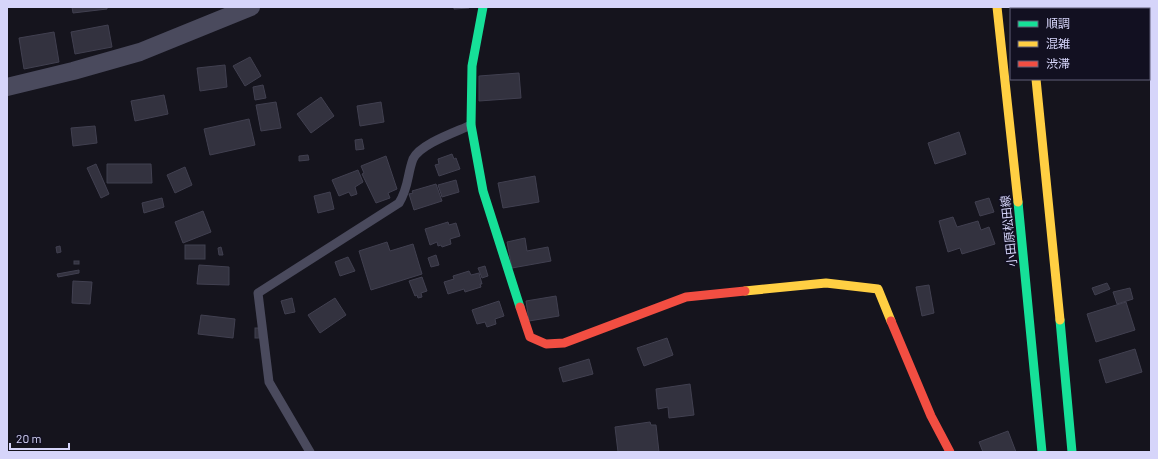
<svg xmlns="http://www.w3.org/2000/svg" width="1158" height="459" viewBox="0 0 1158 459" font-family="Barlow,'Noto Sans JP',sans-serif">
<style>
.building{fill:#33323f;stroke:#414050}
.lines{fill:none;stroke-linecap:round;stroke-linejoin:round}
.lane{stroke:#4a4a5d;stroke-width:9}
.street{stroke:#4a4a5d;stroke-width:18}
.fast{stroke:#16e098;stroke-width:9}
.slow{stroke:#ffcf43;stroke-width:9}
.jam{stroke:#f24e42;stroke-width:9}
.labels{text-anchor:middle;stroke-width:3.5;stroke-linejoin:round;paint-order:stroke}
.street-label{font-size:12px;fill:#d6d5fa;stroke:#121021}
</style>
<rect width="100%" height="100%" fill="#15141d"/>
<g class="building">
<path d="M72,7H107V9L73,13Z"/>
<path d="M454,7H469V8L454,9Z"/>
<path d="M1070,7H1092L1093,9H1063Z"/>
<path d="M108,25L112,47L75,54L71,32Z"/>
<path d="M54,32L59,62L24,69L19,38Z"/>
<path d="M250,57L261,76L245,86L233,66Z"/>
<path d="M225,65L227,87L200,91L197,68Z"/>
<path d="M519,73L521,98L479,101V76Z"/>
<path d="M263,85L266,98L255,100L253,87Z"/>
<path d="M164,95L168,114L135,121L131,101Z"/>
<path d="M321,97L334,116L311,133L297,114Z"/>
<path d="M276,102L281,128L261,131L256,105Z"/>
<path d="M381,102L384,122L360,126L357,106Z"/>
<path d="M249,119L255,145L210,155L204,129Z"/>
<path d="M95,126L97,143L73,146L71,128Z"/>
<path d="M959,132L966,154L935,164L928,143Z"/>
<path d="M362,139L364,149L356,150L355,140Z"/>
<path d="M452,154L454,159L456,158L460,169L439,176L435,165L439,164L438,159Z"/>
<path d="M308,155L309,160L299,161V156Z"/>
<path d="M386,156L397,189L388,193L390,198L376,203L362,174L364,173L361,166Z"/>
<path d="M96,164L109,194L101,198L87,168Z"/>
<path d="M107,164H151L152,183H107Z"/>
<path d="M185,167L192,185L175,193L167,175Z"/>
<path d="M358,170L363,182L355,187L357,194L351,196L349,192L339,196L332,180Z"/>
<path d="M535,176L539,202L503,208L498,183Z"/>
<path d="M456,180L459,192L442,197L438,185Z"/>
<path d="M436,184L442,201L414,210L409,194L413,193L412,191Z"/>
<path d="M330,192L334,209L318,213L314,196Z"/>
<path d="M162,198L164,207L144,213L142,203Z"/>
<path d="M989,198L994,212L980,216L975,202Z"/>
<path d="M203,211L211,232L183,243L175,222Z"/>
<path d="M953,217L957,227L978,221L981,230L989,227L995,244L962,254L960,248L948,252L939,221Z"/>
<path d="M448,222L449,225L456,223L460,236L450,239L451,244L442,247L441,245L438,246L437,242L430,245L425,229Z"/>
<path d="M525,238L527,251L548,247L551,261L512,268L507,242Z"/>
<path d="M387,242L390,251L413,244L422,274L371,290L359,251Z"/>
<rect x="185" y="245" width="20" height="14"/>
<path d="M60,246L61,252L57,253L56,247Z"/>
<path d="M221,247L223,255H219L218,248Z"/>
<path d="M436,255L439,265L431,267L428,258Z"/>
<path d="M348,257L355,271L340,276L335,262Z"/>
<rect x="74" y="261" width="5" height="3"/>
<path d="M199,265L229,267V285L197,284Z"/>
<path d="M485,266L488,276L482,278L478,268Z"/>
<path d="M79,270V273L58,277L57,274Z"/>
<path d="M469,271L471,275L479,273L482,284H480L481,287L465,292L464,289L448,294L444,282L454,279L453,276Z"/>
<path d="M422,277L427,291L421,293L422,297L418,298L417,295L415,296L409,281Z"/>
<path d="M73,281L92,282L90,304L72,303Z"/>
<path d="M1107,283L1110,289L1095,295L1092,288Z"/>
<path d="M929,285L934,313L922,316L916,287Z"/>
<path d="M1130,288L1133,299L1117,304L1113,292Z"/>
<path d="M556,296L559,316L529,321L526,301Z"/>
<path d="M292,298L295,312L285,314L281,301Z"/>
<path d="M335,298L346,315L320,333L308,315Z"/>
<path d="M499,301L504,316L495,319L496,324L487,327L485,322L477,324L472,310Z"/>
<path d="M1126,302L1135,330L1096,342L1087,314Z"/>
<path d="M201,315L235,319L233,338L198,334Z"/>
<rect x="255" y="328" width="4" height="10"/>
<path d="M667,338L673,355L644,366L637,348Z"/>
<path d="M1135,349L1142,372L1106,383L1099,360Z"/>
<path d="M589,359L593,374L563,382L559,368Z"/>
<path d="M690,384L694,415L669,418L668,407L658,409L656,389Z"/>
<path d="M650,422L651,425H656L659,452H618L615,427Z"/>
<path d="M1008,431L1016,452H983L979,442Z"/>
</g>
<g class="lines">
<path class="lane" d="M310,452L269,382L258,293L399,203C409,187 407,175 413,159C420,144 456,132 471,125"/>
<path class="street" d="M7,87L73,71L140,52L251,7"/>
<g class="fast">
<path d="M483,7L472,66L471,125L483,191L520,307"/>
<path d="M1026,7V9"/>
<path d="M1018,202L1042,452"/>
<path d="M1060,320L1072,452"/>
</g>
<g class="slow">
<path d="M997,7L1018,202"/>
<path d="M1036,79L1060,320"/>
<path d="M745,291L826,283L878,289L891,321"/>
</g>
<g class="jam">
<path d="M520,307L530,337L546,344L564,343L686,297L745,291"/>
<path d="M891,321L931,416L950,452"/>
</g>
</g>
<g class="labels">
<g class="street-label">
<text transform="translate(1009 231) rotate(-96)" y="4">小田原松田線</text>
</g>
</g>
<rect width="1158" height="459" fill="none" stroke="#d6d5fa" stroke-width="16"/>
<rect x="1010" y="8" width="140" height="72" fill="#121021" stroke="#605f78"/>
<rect x="1018" y="21" width="20" height="6" fill="#16e098" stroke="#605f78"/>
<text x="1046" y="28" font-size="12" fill="#d6d5fa">順調</text>
<rect x="1018" y="41" width="20" height="6" fill="#ffcf43" stroke="#605f78"/>
<text x="1046" y="48" font-size="12" fill="#d6d5fa">混雑</text>
<rect x="1018" y="61" width="20" height="6" fill="#f24e42" stroke="#605f78"/>
<text x="1046" y="68" font-size="12" fill="#d6d5fa">渋滞</text>
<path d="M10 443v6h59v-6" fill="none" stroke="#d6d5fa" stroke-width="2"/>
<text x="16" y="443" font-size="12" fill="#d6d5fa" stroke="#121021" stroke-width="3" paint-order="stroke">20 m</text>
</svg>
